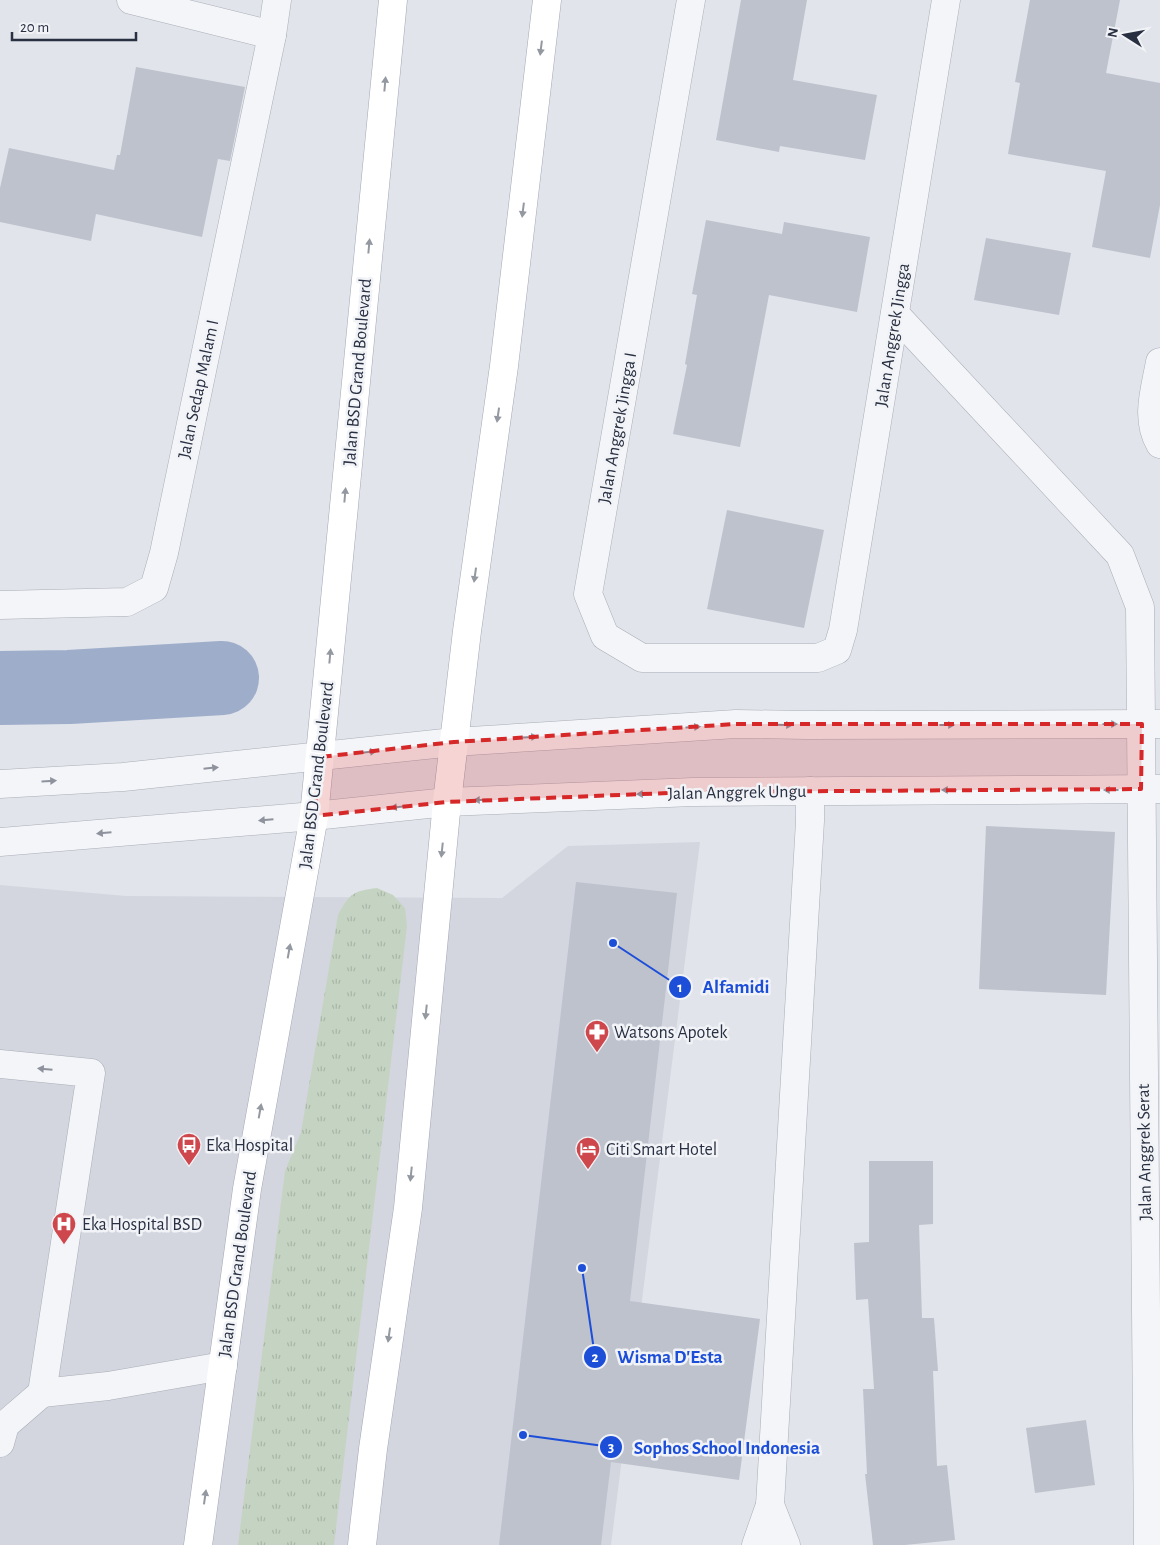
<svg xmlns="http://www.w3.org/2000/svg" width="1160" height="1545" viewBox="0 0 1160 1545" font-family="'Alegreya Sans',sans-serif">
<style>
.built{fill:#d3d6df}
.grass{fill:url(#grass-tufts)}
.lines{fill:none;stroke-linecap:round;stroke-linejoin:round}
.river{stroke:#9dadca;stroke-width:74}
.building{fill:#bec2cd}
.minor-casing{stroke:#aaaeb8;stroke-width:29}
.major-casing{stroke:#a1a7b6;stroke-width:29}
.minor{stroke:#f4f5f8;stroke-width:28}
.major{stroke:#fff;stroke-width:28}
.oneway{fill:#9498a0}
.oneway2{fill:#8e929d}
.marked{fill:#d62828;fill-opacity:0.2;stroke:#d62828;stroke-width:4;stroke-dasharray:10 6;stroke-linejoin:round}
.labels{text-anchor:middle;stroke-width:5;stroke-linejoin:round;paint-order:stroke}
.street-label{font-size:18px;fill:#293042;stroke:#f1f3f7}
.poi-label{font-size:18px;fill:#293042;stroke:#f1f3f7;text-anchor:start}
.leader{fill:none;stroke:#1d4ed8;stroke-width:2}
.callout-dot{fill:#1d4ed8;stroke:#f1f3f7;stroke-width:2}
.mark-label{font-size:15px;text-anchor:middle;font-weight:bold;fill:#fff}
.callout-label{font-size:19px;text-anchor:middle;font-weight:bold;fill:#1d4ed8;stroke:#f1f3f7;stroke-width:5;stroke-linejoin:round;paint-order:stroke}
</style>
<defs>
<pattern id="grass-tufts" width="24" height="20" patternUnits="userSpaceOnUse" patternTransform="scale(1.25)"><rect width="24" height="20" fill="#c5d4c2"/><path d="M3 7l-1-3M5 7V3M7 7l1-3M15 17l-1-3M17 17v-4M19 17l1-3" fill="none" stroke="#a9b6a8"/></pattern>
</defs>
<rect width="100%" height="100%" fill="#e1e4ea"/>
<path class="built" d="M700,842L611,1545H0V885L126,896L502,898L568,846Z"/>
<path class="grass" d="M377,888L393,895L405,908L407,926L334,1545H238L285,1171L301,1132L338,915C349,894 353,891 377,888Z"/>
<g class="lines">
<path class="river" d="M0,688L69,687L222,678"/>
</g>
<g class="building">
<path d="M741,0H807L793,80L877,95L865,160L780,146L779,152L716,140Z"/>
<path d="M1030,0H1120L1106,73L1160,83V205L1150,258L1092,247L1106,171L1008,154L1020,83L1015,82Z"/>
<path d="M136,67L245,87L230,161L218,159L202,237L96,214L91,241L0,222V188L9,148L114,170L117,155H120Z"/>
<path d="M706,220L782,234L784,222L870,237L857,312L769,295L740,447L673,434L687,365L685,364L697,295L692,294Z"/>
<path d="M986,238L1071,253L1059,315L974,300Z"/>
<path d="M727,510L824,530L804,628L707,609Z"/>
<path d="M986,826L1115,832L1106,995L979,989Z"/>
<path d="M576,882L677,893L630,1301L760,1319L739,1480L611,1462L601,1545H499Z"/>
<path d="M869,1161H933V1224L919,1225L922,1318H934L938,1371H933L937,1466L947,1465L955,1540L905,1545H873L865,1474H867L863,1389H874L868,1299L856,1300L854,1243L869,1242Z"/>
<path d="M1086,1420L1095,1485L1035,1493L1026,1428Z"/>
</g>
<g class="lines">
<defs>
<g id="minor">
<path d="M131,0L272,35"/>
<path d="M691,0L588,594L605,636L642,658H818L837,650L843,630L946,0"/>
<path d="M895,314L1120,555L1140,607L1148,1545"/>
<path d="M1160,362C1155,390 1145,418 1160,444"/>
<path d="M0,605L127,602L154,588L164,553L272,35L277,0"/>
<path d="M0,784L123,777L454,742L736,724L807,725L1159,724"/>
<path d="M0,842L314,816L447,802L693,792L1159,789"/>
<path d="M0,1064L91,1073L42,1393L5,1425L0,1443"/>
<path d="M42,1393L108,1386L223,1366"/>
<path d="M770,1505L786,1545"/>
<path d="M756,1545L770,1505L810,821V791"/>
</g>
<g id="major">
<path d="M198,1545L247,1189L314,816L393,0"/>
<path d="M362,1545L373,1449L408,1208L447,802L467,631L504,366L547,0"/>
</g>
</defs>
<use href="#minor" class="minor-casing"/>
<use href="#major" class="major-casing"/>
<use href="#minor" class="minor"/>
<use href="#major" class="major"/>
</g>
<defs><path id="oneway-solid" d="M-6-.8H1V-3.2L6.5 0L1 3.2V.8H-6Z" transform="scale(1.25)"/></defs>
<g class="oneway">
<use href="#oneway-solid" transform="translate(541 48) rotate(97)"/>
<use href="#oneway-solid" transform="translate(385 84) rotate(-85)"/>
<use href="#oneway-solid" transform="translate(523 210) rotate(97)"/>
<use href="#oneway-solid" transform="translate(369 246) rotate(-85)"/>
<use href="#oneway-solid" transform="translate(498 415) rotate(98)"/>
<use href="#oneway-solid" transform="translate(345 495) rotate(-85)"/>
<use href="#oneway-solid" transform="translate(475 575) rotate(98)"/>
<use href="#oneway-solid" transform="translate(330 656) rotate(-85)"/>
<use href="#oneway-solid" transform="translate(442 850) rotate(96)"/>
<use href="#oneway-solid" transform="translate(289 951) rotate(-80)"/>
<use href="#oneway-solid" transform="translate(426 1012) rotate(96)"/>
<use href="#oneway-solid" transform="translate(260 1111) rotate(-80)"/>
<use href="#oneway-solid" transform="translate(411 1174) rotate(96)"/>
<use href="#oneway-solid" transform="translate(389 1335) rotate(98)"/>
<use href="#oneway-solid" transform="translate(205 1497) rotate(-82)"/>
</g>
<g class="oneway2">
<use href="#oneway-solid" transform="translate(1110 724)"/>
<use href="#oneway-solid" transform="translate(785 725) rotate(1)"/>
<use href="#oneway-solid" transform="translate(947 725)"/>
<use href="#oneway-solid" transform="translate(693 727) rotate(-4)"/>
<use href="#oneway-solid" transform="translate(530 737) rotate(-4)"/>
<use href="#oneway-solid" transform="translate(369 752) rotate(-6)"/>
<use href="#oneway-solid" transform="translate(211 768) rotate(-6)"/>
<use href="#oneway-solid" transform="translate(49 781) rotate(-3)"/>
<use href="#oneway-solid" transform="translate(949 790) rotate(180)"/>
<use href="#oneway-solid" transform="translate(1111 790) rotate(180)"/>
<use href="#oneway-solid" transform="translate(644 794) rotate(178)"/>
<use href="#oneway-solid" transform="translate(481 800) rotate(178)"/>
<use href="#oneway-solid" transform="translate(398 807) rotate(174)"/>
<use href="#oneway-solid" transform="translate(266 820) rotate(175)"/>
<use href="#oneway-solid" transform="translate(104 833) rotate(175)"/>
<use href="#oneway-solid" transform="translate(45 1069) rotate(-175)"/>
</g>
<path class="marked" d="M736,724H1142L1141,789L693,792L447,802L314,816L320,757L454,742Z"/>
<defs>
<symbol id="pharmacy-pin" viewBox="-11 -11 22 30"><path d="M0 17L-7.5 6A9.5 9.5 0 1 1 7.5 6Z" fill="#ce474c" stroke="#f1f3f7"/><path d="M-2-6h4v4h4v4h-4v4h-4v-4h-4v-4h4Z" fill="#fff"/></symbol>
<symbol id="bus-pin" viewBox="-11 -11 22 30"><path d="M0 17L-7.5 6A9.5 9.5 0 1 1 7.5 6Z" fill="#ce474c" stroke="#f1f3f7"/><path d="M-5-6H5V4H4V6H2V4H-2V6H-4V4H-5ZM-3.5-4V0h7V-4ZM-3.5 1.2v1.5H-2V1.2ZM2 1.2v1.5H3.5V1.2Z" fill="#fff"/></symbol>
<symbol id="hotel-pin" viewBox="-11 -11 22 30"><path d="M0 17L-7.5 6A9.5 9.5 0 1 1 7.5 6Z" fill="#ce474c" stroke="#f1f3f7"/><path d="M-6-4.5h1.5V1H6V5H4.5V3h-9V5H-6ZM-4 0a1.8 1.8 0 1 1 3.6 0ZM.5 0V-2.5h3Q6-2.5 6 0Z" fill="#fff"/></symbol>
<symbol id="hospital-pin" viewBox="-11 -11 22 30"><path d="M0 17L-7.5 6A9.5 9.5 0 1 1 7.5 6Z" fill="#ce474c" stroke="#f1f3f7"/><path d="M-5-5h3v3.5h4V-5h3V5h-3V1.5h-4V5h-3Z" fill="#fff"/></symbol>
</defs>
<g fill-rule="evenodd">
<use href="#pharmacy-pin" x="583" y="1018" width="28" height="38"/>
<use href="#bus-pin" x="175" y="1131" width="28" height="38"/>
<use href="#hotel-pin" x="574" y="1135" width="28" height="38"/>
<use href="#hospital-pin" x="50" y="1210" width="28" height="38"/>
</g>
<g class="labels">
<g class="street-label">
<text transform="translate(892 335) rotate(-81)" y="6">Jalan Anggrek Jingga</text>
<text transform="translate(357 372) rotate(-85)" y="6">Jalan BSD Grand Boulevard</text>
<text transform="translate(198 389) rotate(-78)" y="6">Jalan Sedap Malam I</text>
<text transform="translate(617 428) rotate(-80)" y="6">Jalan Anggrek Jingga I</text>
<text transform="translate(316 775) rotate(-83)" y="6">Jalan BSD Grand Boulevard</text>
<text transform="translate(737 792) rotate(-1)" y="6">Jalan Anggrek Ungu</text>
<text transform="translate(1144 1152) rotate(-91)" y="6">Jalan Anggrek Serat</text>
<text transform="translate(237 1264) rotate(-82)" y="6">Jalan BSD Grand Boulevard</text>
</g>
<g class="poi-label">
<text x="614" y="1038">Watsons Apotek</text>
<text x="206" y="1151">Eka Hospital</text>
<text x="606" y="1155">Citi Smart Hotel</text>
<text x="82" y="1230">Eka Hospital BSD</text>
</g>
</g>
<path class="leader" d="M613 943L680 987M582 1268L595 1357M523 1435L611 1447"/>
<g class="callout-dot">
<circle cx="613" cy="943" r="5"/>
<circle cx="582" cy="1268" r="5"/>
<circle cx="523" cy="1435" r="5"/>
<circle cx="680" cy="987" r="12"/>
<circle cx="595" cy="1357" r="12"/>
<circle cx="611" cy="1447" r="12"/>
</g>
<g class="mark-label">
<text x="680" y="992">1</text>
<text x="595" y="1362">2</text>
<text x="611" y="1452">3</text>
</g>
<g class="callout-label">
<text x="736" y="993">Alfamidi</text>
<text x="670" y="1363">Wisma D'Esta</text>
<text x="727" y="1454">Sophos School Indonesia</text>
</g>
<g transform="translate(1125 35) rotate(281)" stroke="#f1f3f7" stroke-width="4" paint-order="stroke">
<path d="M0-4L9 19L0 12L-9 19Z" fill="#293042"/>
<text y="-8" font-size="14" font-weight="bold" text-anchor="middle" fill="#293042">N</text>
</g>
<path d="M12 32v8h124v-8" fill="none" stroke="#293042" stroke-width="2.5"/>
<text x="20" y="32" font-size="15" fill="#293042" stroke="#f1f3f7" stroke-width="4" paint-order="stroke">20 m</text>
</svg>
